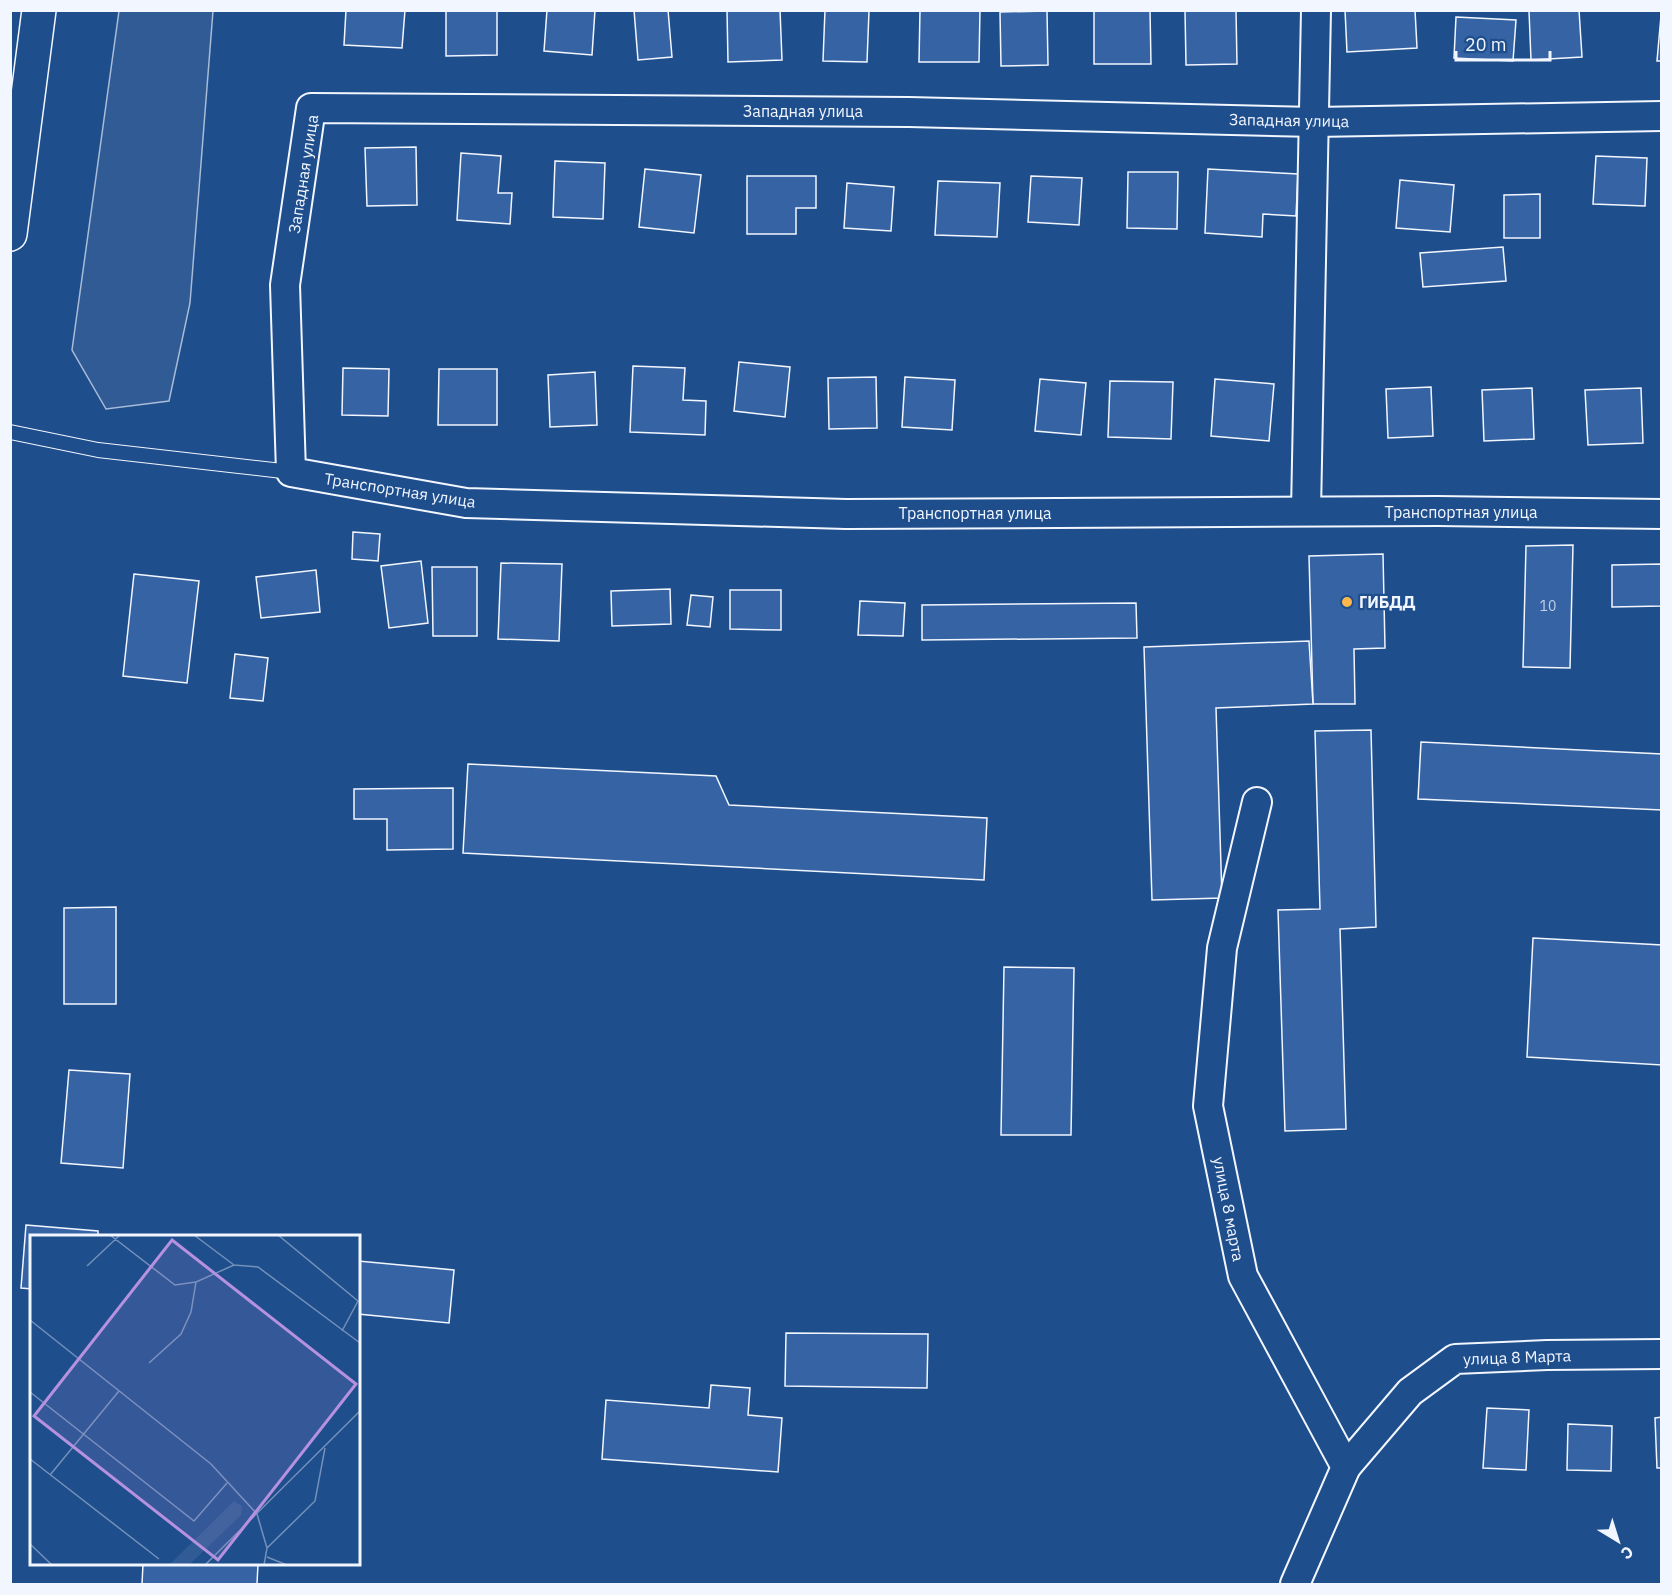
<svg xmlns="http://www.w3.org/2000/svg" width="1672" height="1595" viewBox="0 0 1672 1595" font-family="'IBM Plex Sans',sans-serif">
<style>
.built{fill:#305b95;stroke:#a8bbd7;stroke-width:1.5}
.building{fill:#3563a3;stroke:#f2f6ff;stroke-width:1.5}
.lines{fill:none;stroke-linecap:round;stroke-linejoin:round}
.service-casing{stroke:#f2f6ff;stroke-width:16}
.minor-casing{stroke:#f2f6ff;stroke-width:32}
.primary-casing{stroke:#f2f6ff;stroke-width:36}
.service{stroke:#1f4e8c;stroke-width:14}
.minor{stroke:#1f4e8c;stroke-width:28}
.primary{stroke:#1f4e8c;stroke-width:33}
.poi-dot{fill:#ffb74d;stroke:#1f4e8c;stroke-width:2}
.labels{text-anchor:middle;stroke-width:4.5;stroke-linejoin:round;paint-order:stroke}
.number-label{font-size:14px;fill:#c3d1e8}
.street-label{font-size:16px;fill:#f2f6ff;stroke:#1f4e8c}
.poi-label{font-size:16px;font-weight:bold;fill:#f2f6ff;stroke:#1f4e8c;text-anchor:start}
.inset-road{fill:none;stroke:#7391ba;stroke-width:1.5}
.view{fill:#b691df;fill-opacity:0.15;stroke:#b691df;stroke-width:3}
.inset-edge{fill:none;stroke:#f2f6ff;stroke-width:3}
</style>
<rect width="100%" height="100%" fill="#1f4e8c"/>
<path class="built" d="M119,11H213L190,303L169,401L106,409L72,350Z"/>
<g class="building">
<path d="M346,10H405L402,48L344,45Z"/>
<path d="M446,10H497V55L446,56Z"/>
<path d="M547,10H595L592,55L544,51Z"/>
<path d="M634,10H668L672,57L638,60Z"/>
<path d="M727,10H780L782,60L728,62Z"/>
<path d="M825,10L869,11L867,62L823,61Z"/>
<path d="M920,10H980L979,62H919Z"/>
<path d="M1094,10H1150L1151,64H1094Z"/>
<path d="M1185,10H1236L1237,64L1186,65Z"/>
<path d="M1345,10H1415L1417,48L1347,52Z"/>
<path d="M1579,10L1582,57L1531,60L1529,11Z"/>
<path d="M1047,11L1048,65L1001,66L1000,12Z"/>
<path d="M1661,16H1662V61H1657Z"/>
<path d="M1456,17L1516,20L1513,61L1454,58Z"/>
<path d="M416,147L417,205L367,206L365,148Z"/>
<path d="M461,153L501,156L498,193H512L510,224L457,220Z"/>
<path d="M1596,156L1647,158L1645,206L1593,204Z"/>
<path d="M555,161L605,163L603,219L553,217Z"/>
<path d="M645,169L701,175L694,233L639,227Z"/>
<path d="M1208,169L1298,174L1296,216L1263,214L1262,237L1205,233Z"/>
<path d="M1128,172H1178L1177,229L1127,228Z"/>
<path d="M747,176H816V208H796V234H747Z"/>
<path d="M1031,176L1082,178L1079,225L1028,222Z"/>
<path d="M1400,180L1454,185L1450,232L1396,228Z"/>
<path d="M938,181L1000,183L997,237L935,235Z"/>
<path d="M847,183L894,187L891,231L844,228Z"/>
<path d="M1540,194V238H1504V195Z"/>
<path d="M1503,247L1506,281L1423,287L1420,253Z"/>
<path d="M739,362L790,367L785,417L734,411Z"/>
<path d="M633,366L685,368L683,400L706,401L705,435L630,432Z"/>
<path d="M343,368L389,369L388,416L342,415Z"/>
<path d="M439,369H497V425H438Z"/>
<path d="M595,372L597,425L550,427L548,375Z"/>
<path d="M876,377L877,428L829,429L828,378Z"/>
<path d="M905,377L955,380L952,430L902,427Z"/>
<path d="M1040,379L1086,383L1081,435L1035,431Z"/>
<path d="M1215,379L1274,384L1269,441L1211,436Z"/>
<path d="M1110,381L1173,382L1171,439L1108,437Z"/>
<path d="M1431,387L1433,436L1388,438L1386,389Z"/>
<path d="M1532,388L1534,439L1484,441L1482,390Z"/>
<path d="M1641,388L1643,443L1588,445L1585,390Z"/>
<path d="M353,532L380,534L378,561L352,559Z"/>
<path d="M1573,545L1570,668L1523,667L1526,546Z"/>
<path d="M1383,554L1385,648L1354,649L1355,704H1313L1309,556Z"/>
<path d="M421,561L428,623L389,628L381,566Z"/>
<path d="M501,563L562,564L559,641L498,639Z"/>
<path d="M1662,564V606L1612,607V565Z"/>
<path d="M432,567H477V636H433Z"/>
<path d="M316,570L320,612L261,618L256,577Z"/>
<path d="M134,574L199,581L187,683L123,676Z"/>
<path d="M670,589L671,624L612,626L611,591Z"/>
<path d="M730,590H781V630L730,629Z"/>
<path d="M691,595L713,597L710,627L687,625Z"/>
<path d="M860,601L905,603L903,636L858,635Z"/>
<path d="M1136,603L1137,638L922,640V605Z"/>
<path d="M1309,641L1313,704L1216,708L1222,898L1152,900L1144,647Z"/>
<path d="M235,654L268,658L263,701L230,698Z"/>
<path d="M1371,730L1376,927L1340,929L1346,1129L1285,1131L1278,910L1320,909L1315,731Z"/>
<path d="M1421,742L1662,754V810L1418,799Z"/>
<path d="M468,764L716,776L729,805L987,818L984,880L463,853Z"/>
<path d="M453,788V849L387,850V819H354V789Z"/>
<path d="M116,907V1004H64V908Z"/>
<path d="M1533,938L1662,945V1065L1527,1057Z"/>
<path d="M1004,967L1074,968L1071,1135H1001Z"/>
<path d="M69,1070L130,1074L123,1168L61,1163Z"/>
<path d="M26,1225L98,1231V1236H32V1289L21,1288Z"/>
<path d="M358,1261L454,1270L449,1323L358,1314Z"/>
<path d="M786,1333L928,1334L927,1388L785,1386Z"/>
<path d="M711,1385L750,1388L748,1415L782,1418L778,1472L602,1459L606,1400L709,1408Z"/>
<path d="M1487,1408L1529,1410L1526,1470L1483,1468Z"/>
<path d="M1662,1417V1468H1657L1655,1418Z"/>
<path d="M1568,1424L1612,1426L1611,1471L1567,1470Z"/>
<path d="M143,1564H258L257,1584H142Z"/>
</g>
<g class="lines">
<defs>
<path id="service" d="M10,432L98,450L291,472"/>
<g id="minor">
<path d="M1662,116L1315,122L909,112L311,108L285,285L291,472L466,503L846,514L1438,511L1662,514"/>
<path d="M1306,511L1316,10"/>
<path d="M1257,802L1222,948L1208,1106L1243,1276L1346,1467L1295,1584"/>
<path d="M1346,1467L1410,1392L1455,1359L1547,1355L1662,1354"/>
</g>
<path id="primary" d="M10,234L39,10"/>
</defs>
<use href="#service" class="service-casing"/>
<use href="#minor" class="minor-casing"/>
<use href="#primary" class="primary-casing"/>
<use href="#service" class="service"/>
<use href="#minor" class="minor"/>
<use href="#primary" class="primary"/>
</g>
<circle class="poi-dot" cx="1347" cy="602" r="6"/>
<g class="labels">
<g class="number-label">
<text x="1548" y="611">10</text>
</g>
<g class="street-label">
<text x="803" y="117">Западная улица</text>
<text transform="translate(1289 120) rotate(1)" y="6">Западная улица</text>
<text transform="translate(303 174) rotate(-81)" y="6">Западная улица</text>
<text transform="translate(400 490) rotate(9)" y="6">Транспортная улица</text>
<text x="1461" y="518">Транспортная улица</text>
<text x="975" y="519">Транспортная улица</text>
<text transform="translate(1229 1209) rotate(79)" y="6">улица 8 марта</text>
<text transform="translate(1517 1357) rotate(-2)" y="6">улица 8 Марта</text>
</g>
<g class="poi-label">
<text x="1359" y="608">ГИБДД</text>
</g>
</g>
<g transform="translate(30 1235)">
<rect width="330" height="330" fill="#1f4e8c"/>
<path d="M204,266L212,271L211,280L159,330H139Z" fill="#305b95"/>
<path class="inset-road" d="M80,0L145,50L166,47M164,0L204,30M248,0L328,66M57,31L90,0M0,85L181,229L227,279L237,313L234,330M312,96L328,66M119,128L151,99L161,77L166,47L204,30L228,32L330,108M0,157L164,286L197,248M0,224L129,324M20,240L89,156M0,309L22,330M237,313L285,266L295,213M237,322L257,330M175,330L330,176"/>
<path class="view" d="M142,5L326,149L188,325L4,181Z"/>
<rect width="330" height="330" class="inset-edge"/>
</g>
<rect width="1672" height="1595" fill="none" stroke="#f2f6ff" stroke-width="24"/>
<g transform="translate(1618 1541) rotate(142)" stroke="#1f4e8c" stroke-width="4.5" paint-order="stroke">
<path d="M0-4.5L10 22L0 15L-10 22Z" fill="#f2f6ff"/>
<text y="-9" font-size="16" font-weight="bold" text-anchor="middle" fill="#f2f6ff">С</text>
</g>
<path d="M1456 51v9h94v-9" fill="none" stroke="#f2f6ff" stroke-width="3"/>
<text x="1465" y="51" font-size="18" fill="#f2f6ff" stroke="#1f4e8c" stroke-width="4.5" paint-order="stroke">20 m</text>
</svg>
